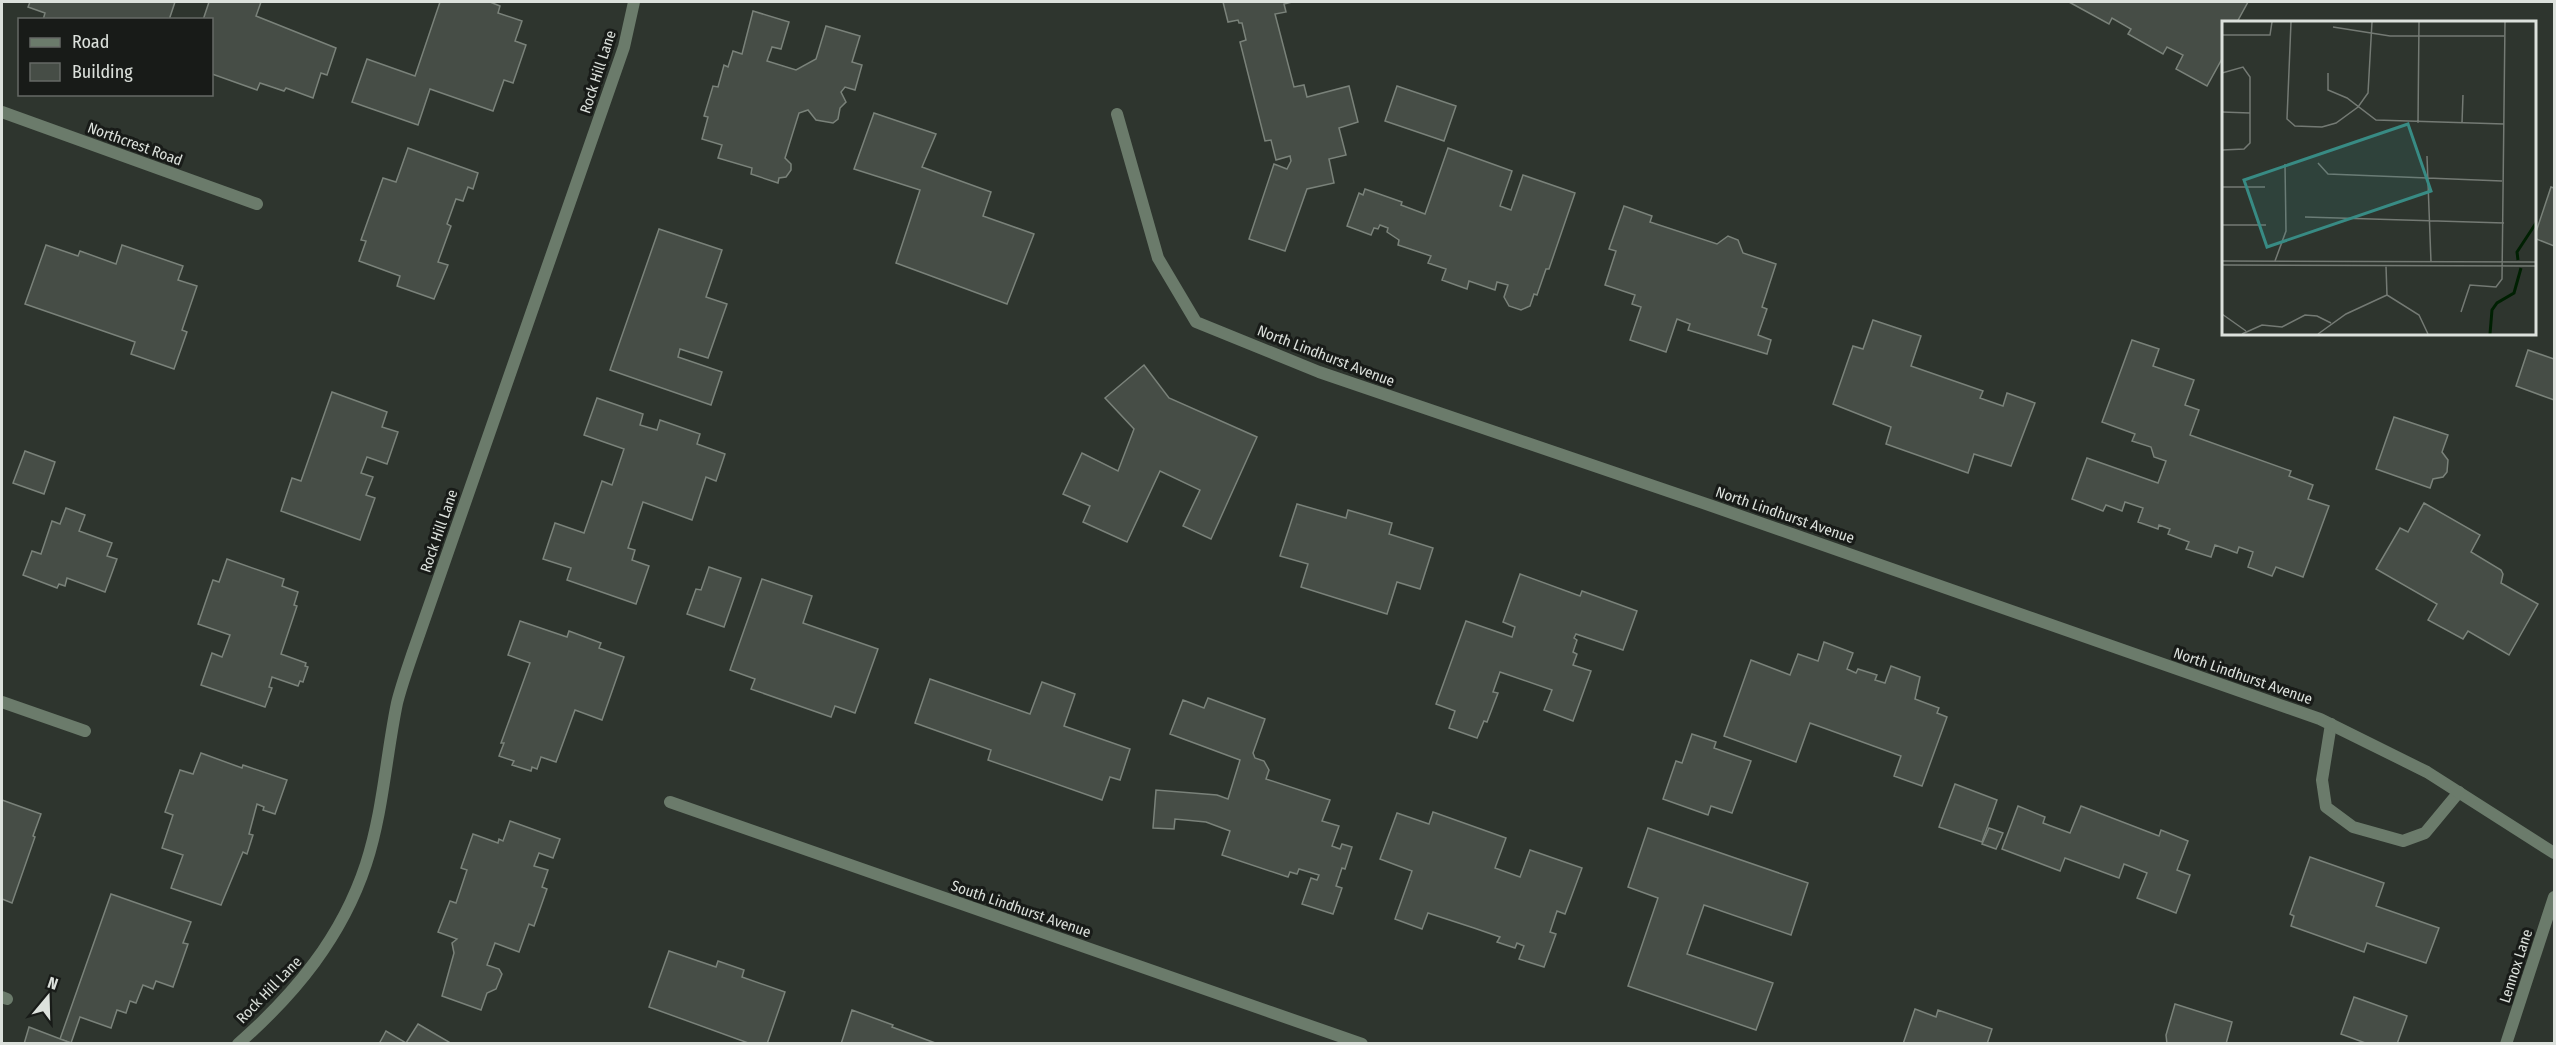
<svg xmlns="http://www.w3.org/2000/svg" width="2556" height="1045" viewBox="0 0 2556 1045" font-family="'Fira Sans Condensed',sans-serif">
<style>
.building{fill:#464d46;stroke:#7a827a;stroke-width:1.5}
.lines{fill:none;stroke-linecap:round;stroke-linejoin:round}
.lane{stroke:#6b7b6b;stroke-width:12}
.street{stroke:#6b7b6b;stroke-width:12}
.labels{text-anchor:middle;stroke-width:6;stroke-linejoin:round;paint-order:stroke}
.street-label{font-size:15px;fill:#dce1dc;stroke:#181b18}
.inset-river{fill:none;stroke:#002002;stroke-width:3}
.inset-road{fill:none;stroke:#747a74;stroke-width:1.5}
.view{fill:#388b84;fill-opacity:0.15;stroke:#388b84;stroke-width:3}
.inset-edge{fill:none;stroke:#dce1dc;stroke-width:3}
</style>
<rect width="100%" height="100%" fill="#2e352e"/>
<g class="building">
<path d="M30,2H175L169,20H43L45,13L28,7Z"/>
<path d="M209,2H261L256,16L336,48L327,75L321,73L313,98L286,88L284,91L260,83L257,90L212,74V20H203Z"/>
<path d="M440,2H490L500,6L498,13L522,21L515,41L526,45L513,83L504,80L493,111L430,89L418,125L352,102L367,59L415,76Z"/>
<path d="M1223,2H1292L1284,4L1286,12L1275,14L1294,87L1304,85L1307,97L1349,86L1358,122L1339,128L1346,155L1329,159L1334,183L1307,189L1285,251L1249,239L1274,164L1287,169L1291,161L1290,156L1276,160L1271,140L1265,141L1240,42L1246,40L1242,23H1239L1238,20L1228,22Z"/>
<path d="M2069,2H2248L2237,22H2223V57L2207,86L2176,69L2183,55L2167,47L2163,54L2128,34L2131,29L2112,18L2109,24Z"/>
<path d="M753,11L789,22L781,49L772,47L767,61L796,70L816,59L826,26L860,36L852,62L862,65L855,90L845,87L841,92L846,102L840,108L838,119L833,123L816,120L808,110L799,113L785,158L791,164V170L786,177L779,178L778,183L751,174L752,168L718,158L722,145L702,139L708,117L704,116L713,86L718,87L724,65L728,67L733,51L742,54Z"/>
<path d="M1397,86L1456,106L1444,141L1385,121Z"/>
<path d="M874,113L936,134L922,167L991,192L983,216L1034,234L1007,304L896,263L920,190L854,169Z"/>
<path d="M408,148L478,173L473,189L468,187L463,201L456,199L447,224L451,226L438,262L448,265L434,299L397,286L400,276L359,261L366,241L361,240L383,178L396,182Z"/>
<path d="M1448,148L1512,171L1500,206L1511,210L1523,175L1575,193L1549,269H1546L1537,295L1534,294L1530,306L1521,310L1509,306L1504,297L1508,285L1497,282L1495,290L1469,281L1467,289L1442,280L1446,269L1428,263L1431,256L1398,245L1399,240L1387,232L1388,228L1380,225L1378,229L1374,228L1371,235L1347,226L1359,193L1363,195L1365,189L1402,202L1401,205L1425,214Z"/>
<path d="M2551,187L2554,188V246L2534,238Z"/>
<path d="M1624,206L1652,216L1650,222L1717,244L1728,236L1738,240L1743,253L1776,264L1762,307L1767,309L1758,335L1771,340L1767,354L1688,330L1690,324L1677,319L1666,352L1630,340L1641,307L1632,304L1635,295L1605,285L1616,251L1609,249Z"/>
<path d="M659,229L722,250L706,297L727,304L708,358L680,349L678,357L722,372L711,405L610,370Z"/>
<path d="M46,245L78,256L80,251L116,264L122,245L183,266L178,280L197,286L182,330L187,332L174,369L131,354L135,342L25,304Z"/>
<path d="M1873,320L1921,336L1911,366L1983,391L1980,398L2003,406L2007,393L2035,403L2011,466L1974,454L1968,473L1886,444L1891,427L1833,404L1853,346L1863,349Z"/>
<path d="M2132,340L2159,349L2153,366L2194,380L2185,405L2199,410L2190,435L2291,471L2289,476L2313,485L2308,499L2329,506L2303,577L2276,567L2272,576L2248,567L2253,552L2239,547L2237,553L2215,545L2211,557L2186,549L2189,542L2168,534L2170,529L2159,525L2158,529L2138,522L2143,508L2125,502L2122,511L2106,505L2103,511L2072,499L2087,458L2158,483L2166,461L2154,457L2151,447L2132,441L2135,434L2102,422Z"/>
<path d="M2528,350L2554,359V400L2516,386Z"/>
<path d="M1144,365L1169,398L1257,437L1211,539L1183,526L1200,490L1160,471L1127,542L1083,522L1090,506L1063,494L1082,453L1118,471L1134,429L1105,398Z"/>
<path d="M332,392L387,412L382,427L398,432L387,464L367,457L361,473L373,477L366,495L375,498L360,540L281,511L292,478L301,481Z"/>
<path d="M597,398L643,414L640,425L657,430L660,420L700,434L697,444L725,454L716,481L706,477L692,520L643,502L628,548L635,550L632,560L649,566L636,604L567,580L571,568L543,559L555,523L584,533L602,481L612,485L624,449L584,435Z"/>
<path d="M2394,417L2448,435L2442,452L2448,460L2447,472L2443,477L2433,479L2430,488L2376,469Z"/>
<path d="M25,451L55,462L44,494L13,483Z"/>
<path d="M2424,503L2480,535L2471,552L2501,570L2503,574L2501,583L2538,604L2509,655L2468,631L2463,639L2428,620L2437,604L2376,569L2400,528L2408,532Z"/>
<path d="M1297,504L1346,518L1348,510L1392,523L1389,534L1433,548L1420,589L1397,582L1387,614L1301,587L1308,564L1280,556Z"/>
<path d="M66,508L85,515L79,531L112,543L107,556L117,559L105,592L67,578L65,586L59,584L57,588L23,575L32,551L41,554L52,521L60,524Z"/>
<path d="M227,559L284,579L282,586L298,592L294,605L297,606L281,654L306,663L305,666L308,667L303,682L300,681L298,686L272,677L269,687L272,688L265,707L201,685L212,653L222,657L230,635L198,624L213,580L219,582Z"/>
<path d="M709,567L741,578L724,627L687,614L696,589L701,590Z"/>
<path d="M1520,574L1580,596L1582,591L1637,611L1623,650L1576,634L1574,638L1577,640L1573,652L1577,654L1573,665L1591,671L1573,721L1544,710L1552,690L1500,672L1493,692L1498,693L1487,722L1484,721L1477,738L1449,728L1455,711L1436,704L1466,621L1512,637L1515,627L1503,622Z"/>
<path d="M762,579L812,596L803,623L878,649L855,713L835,706L831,717L751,689L755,679L730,670Z"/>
<path d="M520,621L567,637L569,631L601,643L599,648L624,657L602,720L575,710L556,762L541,757L537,769L532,767L531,771L512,765L514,761L499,756L504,743H501L530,663L508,655Z"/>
<path d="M1824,642L1853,653L1847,669L1856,673L1858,669L1877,675L1875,680L1885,683L1891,666L1920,677L1915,699L1939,708L1937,713L1947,717L1922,786L1894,776L1901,756L1810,723L1796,762L1724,736L1751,660L1790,675L1798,654L1818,661Z"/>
<path d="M930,679L1030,714L1042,682L1075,694L1064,726L1130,749L1120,780L1110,777L1102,800L988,760L991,750L915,723Z"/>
<path d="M1208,698L1265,719L1253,753L1255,758L1264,761L1269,770L1266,779L1330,800L1322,821L1339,826L1332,846L1340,849L1342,844L1352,847L1345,869L1342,868L1336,886L1342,888L1333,914L1302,904L1311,878L1317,880L1319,875L1299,869L1297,874L1290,872L1288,877L1222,855L1230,831L1206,822L1175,819L1174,829L1153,828L1156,790L1217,795L1228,799L1240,760L1170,734L1183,700L1204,708Z"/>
<path d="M1692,734L1716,742L1714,748L1751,761L1732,813L1711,806L1708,815L1663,799L1676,761L1682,763Z"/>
<path d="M201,753L242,768L243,765L287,780L275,814L263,810L264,807L257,804L249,834L253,835L247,854L243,852L221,905L171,888L183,855L162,848L173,815L165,812L180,770L193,774Z"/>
<path d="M1955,784L1997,800L1982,842L1939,827Z"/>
<path d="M2,800L41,814L33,836L35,837L12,903L2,899Z"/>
<path d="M2018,806L2045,817L2043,823L2070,833L2081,806L2159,836L2161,830L2188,841L2177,870L2190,875L2176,913L2137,898L2147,873L2124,864L2119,878L2065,858L2060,871L2002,849Z"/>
<path d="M1433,812L1506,838L1495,868L1520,877L1530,850L1582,868L1565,914L1557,911L1550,932L1556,934L1544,967L1519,959L1524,946L1517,943L1515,948L1497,942L1500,937L1474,928L1428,913L1422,929L1395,919L1412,871L1380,859L1397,813L1429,824Z"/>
<path d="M510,821L560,839L553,858L539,853L534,866L548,870L542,887L547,889L534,926L529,924L519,952L495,943L487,965L499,969L502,974L496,989L487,993L481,1010L442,996L454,953L452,943L457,939L438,932L450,901L456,903L467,870L461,868L473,834L498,843L499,839L503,841Z"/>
<path d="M1648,828L1808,883L1791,935L1704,905L1687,954L1773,983L1756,1030L1628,986L1658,898L1628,887Z"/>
<path d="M1989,828L2003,833L1996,849L1982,844Z"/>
<path d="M2310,857L2384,883L2376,906L2439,928L2426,963L2367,943L2364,952L2291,926L2294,916L2290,914Z"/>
<path d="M111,894L191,922L183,943L188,944L173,987L156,981L153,989L143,985L136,1003L130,1001L126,1013L117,1010L111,1028L80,1017L71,1043L60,1039Z"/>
<path d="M669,951L716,967L718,961L744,970L742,977L785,992L767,1044H751L649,1007Z"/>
<path d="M2354,997L2407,1016L2397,1044H2368L2341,1034Z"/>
<path d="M2175,1004L2232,1022L2226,1044H2167L2166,1035Z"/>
<path d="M1915,1009L1936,1017L1938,1010L1992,1029L1987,1044H1903Z"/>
<path d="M852,1010L893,1025L892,1027L938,1044H841Z"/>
<path d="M418,1024L449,1042L448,1044H379L386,1031L406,1043Z"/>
<path d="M29,1027L71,1043V1044H24Z"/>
</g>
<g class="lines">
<g class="lane">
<path d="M2331,724L2322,780L2326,807L2353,827L2403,841L2425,833L2459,792"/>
<path d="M2,997L7,999"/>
</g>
<g class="street">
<path d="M2,112L257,204"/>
<path d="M1117,114L1158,258L1196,322L1319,372L1712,506L2320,719L2427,772L2554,853"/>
<path d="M2,702L85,731"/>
<path d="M670,802L1362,1044"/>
<path d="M238,1044C295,994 342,937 366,864C383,812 386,756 397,703C401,687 407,670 412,655L624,47L634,2"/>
<path d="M2506,1044L2554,897"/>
</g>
</g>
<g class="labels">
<g class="street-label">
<text transform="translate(598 72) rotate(-72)" y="5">Rock Hill Lane</text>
<text transform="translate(135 144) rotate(20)" y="5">Northcrest Road</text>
<text transform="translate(1326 356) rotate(21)" y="5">North Lindhurst Avenue</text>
<text transform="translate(1785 515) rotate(19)" y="5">North Lindhurst Avenue</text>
<text transform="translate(439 531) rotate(-71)" y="5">Rock Hill Lane</text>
<text transform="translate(2243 676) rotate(19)" y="5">North Lindhurst Avenue</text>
<text transform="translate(1021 909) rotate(19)" y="5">South Lindhurst Avenue</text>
<text transform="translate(2516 966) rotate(-72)" y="5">Lennox Lane</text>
<text transform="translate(269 990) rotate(-46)" y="5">Rock Hill Lane</text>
</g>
</g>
<g transform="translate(2222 21)">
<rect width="314" height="314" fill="#2e352e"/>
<path class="inset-river" d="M296,239L295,231L314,202M268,313L270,289L275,282L292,272L299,247"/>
<path class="inset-road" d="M69,1L65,98L73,105L100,106L114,102L136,86L146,72L150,1M111,6L168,15H282M0,14H48L50,1M0,52L21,46L28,56V122L22,128L0,129M106,52V69L125,77L154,99L282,103M0,91L28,92M196,102L197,1M240,102L241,74M205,135L209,241M96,142L106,153L280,160M0,166H43M83,196L282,202M0,204H44M0,240L314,241M53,240L64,210L63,143M0,244L314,245M164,245L165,274L197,294L206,313M239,291L248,264L274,266L280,258L283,1M0,293L24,310M20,313L40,304L60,306L83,294L95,295L109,302M96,313L124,293L165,274"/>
<path class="view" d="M186,103L209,170L45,226L22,159Z"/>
<rect width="314" height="314" class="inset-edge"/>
</g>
<rect width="2556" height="1045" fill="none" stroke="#dce1dc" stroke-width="6"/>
<rect x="18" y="18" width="195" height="78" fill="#181b18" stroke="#666a66" stroke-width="1.5"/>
<rect x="30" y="38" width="30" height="9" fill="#6b7b6b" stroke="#666a66" stroke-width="1.5"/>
<text x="72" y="48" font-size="18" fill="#dce1dc">Road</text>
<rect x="30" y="63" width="30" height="18" fill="#464d46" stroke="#666a66" stroke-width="1.5"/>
<text x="72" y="78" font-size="18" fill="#dce1dc">Building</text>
<g transform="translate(48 997) rotate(19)" stroke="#181b18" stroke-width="4.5" paint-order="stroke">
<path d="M0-4.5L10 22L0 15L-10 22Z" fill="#dce1dc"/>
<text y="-9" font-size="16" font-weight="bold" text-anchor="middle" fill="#dce1dc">N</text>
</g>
</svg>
